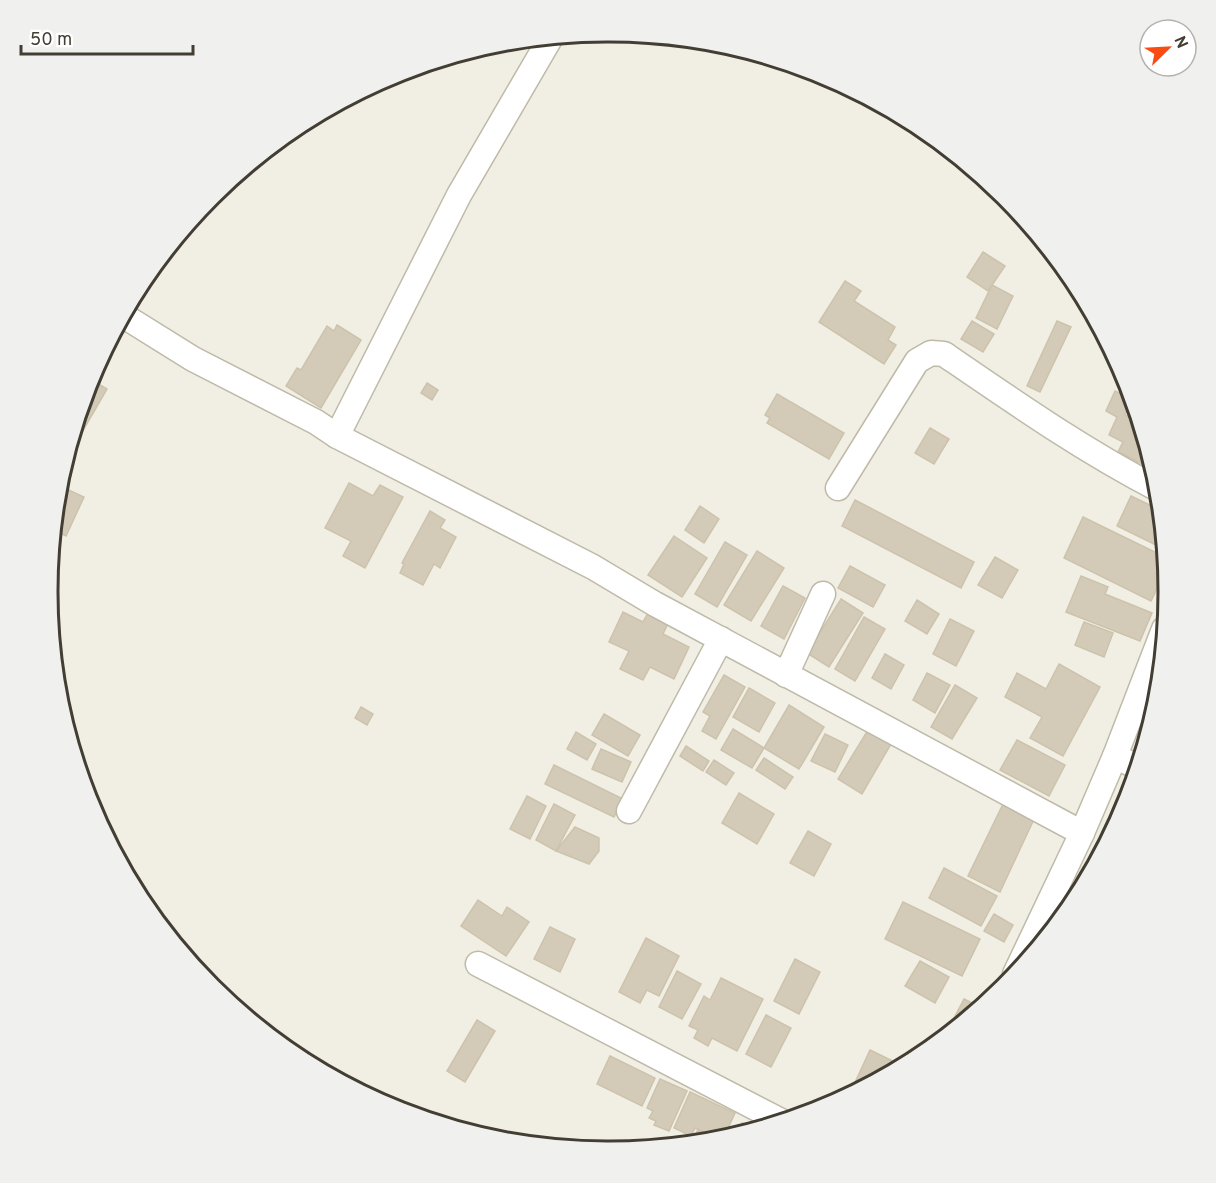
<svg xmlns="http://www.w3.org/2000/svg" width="1216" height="1183" viewBox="0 0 1216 1183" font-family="Overpass,sans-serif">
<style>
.building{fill:#d3cbb8;stroke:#cdc3ac;stroke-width:1.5}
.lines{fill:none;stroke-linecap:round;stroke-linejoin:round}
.minor-casing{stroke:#bfbaa8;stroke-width:27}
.minor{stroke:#fff;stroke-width:24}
.rim{fill:none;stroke:#433e33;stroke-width:3}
</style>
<rect width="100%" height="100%" fill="#f1eee3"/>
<g class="building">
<path d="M983,252L1005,266L988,291L967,277Z"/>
<path d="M845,281L861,291L854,301L895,327L888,340L896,345L884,364L819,322Z"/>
<path d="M992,285L1013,296L997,329L976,318Z"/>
<path d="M972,321L994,334L983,352L961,339Z"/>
<path d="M1057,321L1071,327L1040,392L1027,386Z"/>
<path d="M337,325L361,340L321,408L286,386L297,368L301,370L327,326L334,331Z"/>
<path d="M90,379L107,389L66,460V459Z"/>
<path d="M427,383L438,390L432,400L421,393Z"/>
<path d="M1115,391L1132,400L1125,415L1139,421L1154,470L1118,452L1123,442L1109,435L1117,417L1106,411Z"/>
<path d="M777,394L844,433L829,459L767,423L770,418L765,415Z"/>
<path d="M930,428L949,439L934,464L915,453Z"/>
<path d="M349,483L373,496L380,485L403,497L365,568L343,556L351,541L325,528Z"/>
<path d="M58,485L84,497L66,536L54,530Z"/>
<path d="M1131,496L1160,510L1164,549L1117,526Z"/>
<path d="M855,500L974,562L961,588L842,526Z"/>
<path d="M700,506L719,519L704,543L685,530Z"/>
<path d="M430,511L445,520L440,528L456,537L440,568L434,564L423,585L400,573L404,564L402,563Z"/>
<path d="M1083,517L1165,557L1166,570L1151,601L1064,558Z"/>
<path d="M674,536L707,558L682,597L648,575Z"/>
<path d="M725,542L747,555L717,607L695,594Z"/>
<path d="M757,551L784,568L751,621L724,605Z"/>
<path d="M995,557L1018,570L1002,598L978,585Z"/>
<path d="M850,566L885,585L873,607L838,588Z"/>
<path d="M1081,576L1108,587L1105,594L1152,613L1140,641L1066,612Z"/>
<path d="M783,586L805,598L784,639L761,626Z"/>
<path d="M841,599L863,613L829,667L807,653Z"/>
<path d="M917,600L939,614L927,634L905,621Z"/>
<path d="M650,609L670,619L663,634L689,647L674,679L650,667L643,680L620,669L629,651L609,642L623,612L643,622Z"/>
<path d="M864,617L885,629L855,681L835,669Z"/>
<path d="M950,619L974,631L956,666L933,654Z"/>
<path d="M1084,622L1113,633L1104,657L1075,645Z"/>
<path d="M885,654L904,665L891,689L872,678Z"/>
<path d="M1059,664L1100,687L1063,756L1030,738L1042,717L1005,697L1017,673L1046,689Z"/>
<path d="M927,673L950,685L935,713L913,700Z"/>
<path d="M724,675L745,687L716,739L702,731L710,716L703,712Z"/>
<path d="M955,685L977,698L952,739L931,727Z"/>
<path d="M749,688L775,703L759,732L733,717Z"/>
<path d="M789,705L824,727L799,769L764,748Z"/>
<path d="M361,707L373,714L367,725L355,718Z"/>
<path d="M604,714L640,735L628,756L592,735Z"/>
<path d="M733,729L764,748L752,768L721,750Z"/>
<path d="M868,730L891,744L862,794L838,779Z"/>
<path d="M576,732L596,744L587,760L567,749Z"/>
<path d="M825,734L848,745L835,772L811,761Z"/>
<path d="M1017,740L1065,765L1049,796L1000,770Z"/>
<path d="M686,746L709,761L703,771L680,756Z"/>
<path d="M601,749L631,762L622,782L592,769Z"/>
<path d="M764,758L793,777L785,789L756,770Z"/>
<path d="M714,760L734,773L726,785L706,772Z"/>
<path d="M554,765L623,799L614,817L545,784Z"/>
<path d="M739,793L774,814L757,844L722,823Z"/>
<path d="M527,796L546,806L530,839L510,829Z"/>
<path d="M1004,802L1035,817L1000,892L968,876Z"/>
<path d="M554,804L575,815L556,851L536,840Z"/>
<path d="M575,827L599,838V851L589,864L556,851Z"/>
<path d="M808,831L831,844L814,876L790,863Z"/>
<path d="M944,868L997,896L981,926L929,898Z"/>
<path d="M478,900L502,916L507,907L529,922L506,956L461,926Z"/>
<path d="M903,902L980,939L962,976L885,939Z"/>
<path d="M994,914L1013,925L1004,942L984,931Z"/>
<path d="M550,927L575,939L560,972L534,959Z"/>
<path d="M646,938L679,956L659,996L647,990L640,1003L619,992Z"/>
<path d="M795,959L820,972L799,1014L774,1001Z"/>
<path d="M920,961L949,977L935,1003L905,986Z"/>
<path d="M677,971L701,984L682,1019L659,1007Z"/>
<path d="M721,978L763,999L737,1051L712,1038L708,1046L694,1038L698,1030L689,1026L704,996L710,1000Z"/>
<path d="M964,999L980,1007L958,1025L952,1022Z"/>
<path d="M766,1015L791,1028L771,1067L746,1054Z"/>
<path d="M477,1020L495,1031L465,1082L447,1071Z"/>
<path d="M870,1050L903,1066L856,1091L852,1089Z"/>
<path d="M610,1056L655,1078L642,1106L597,1084Z"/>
<path d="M660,1079L687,1091L669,1131L654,1125L656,1121L649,1118L653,1111L647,1108Z"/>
<path d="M690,1092L735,1113L723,1139L720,1140L695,1128L691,1136L674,1128Z"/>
<path d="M742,1123L754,1129L736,1135Z"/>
<path d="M698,1130L717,1141L690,1143Z"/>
</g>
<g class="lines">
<defs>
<g id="minor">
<path d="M124,316L193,359L316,422L337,436L593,567L655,604L1082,833"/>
<path d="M337,436L459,195L551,37"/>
<path d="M838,488L917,361L931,353L944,354C1014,402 1083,450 1158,489"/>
<path d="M786,675L823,594"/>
<path d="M1115,756L1137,767"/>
<path d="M629,811L721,639"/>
<path d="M478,964L781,1121"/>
<path d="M1015,974L1082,833L1115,756L1164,629"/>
</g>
</defs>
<use href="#minor" class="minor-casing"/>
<use href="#minor" class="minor"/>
</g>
<path d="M0 0H1216V1183H0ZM607 42H609A549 549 0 0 1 1158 591V592A549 549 0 0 1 609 1141H607A549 549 0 0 1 58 592V591A549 549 0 0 1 607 42Z" fill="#f0f0ef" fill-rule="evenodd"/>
<path class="rim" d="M607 42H609A549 549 0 0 1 1158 591V592A549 549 0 0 1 609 1141H607A549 549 0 0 1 58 592V591A549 549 0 0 1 607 42Z"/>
<g transform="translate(1168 48) rotate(66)"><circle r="28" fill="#ffffff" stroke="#b4b2ad" stroke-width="1.5"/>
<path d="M0-4.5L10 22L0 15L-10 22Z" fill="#f94b12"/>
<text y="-9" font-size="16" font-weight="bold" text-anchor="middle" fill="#433e33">N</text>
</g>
<path d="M21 45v9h172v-9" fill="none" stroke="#433e33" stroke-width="3"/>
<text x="30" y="45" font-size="18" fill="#433e33" stroke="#ffffff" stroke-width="4.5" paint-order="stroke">50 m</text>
</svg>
